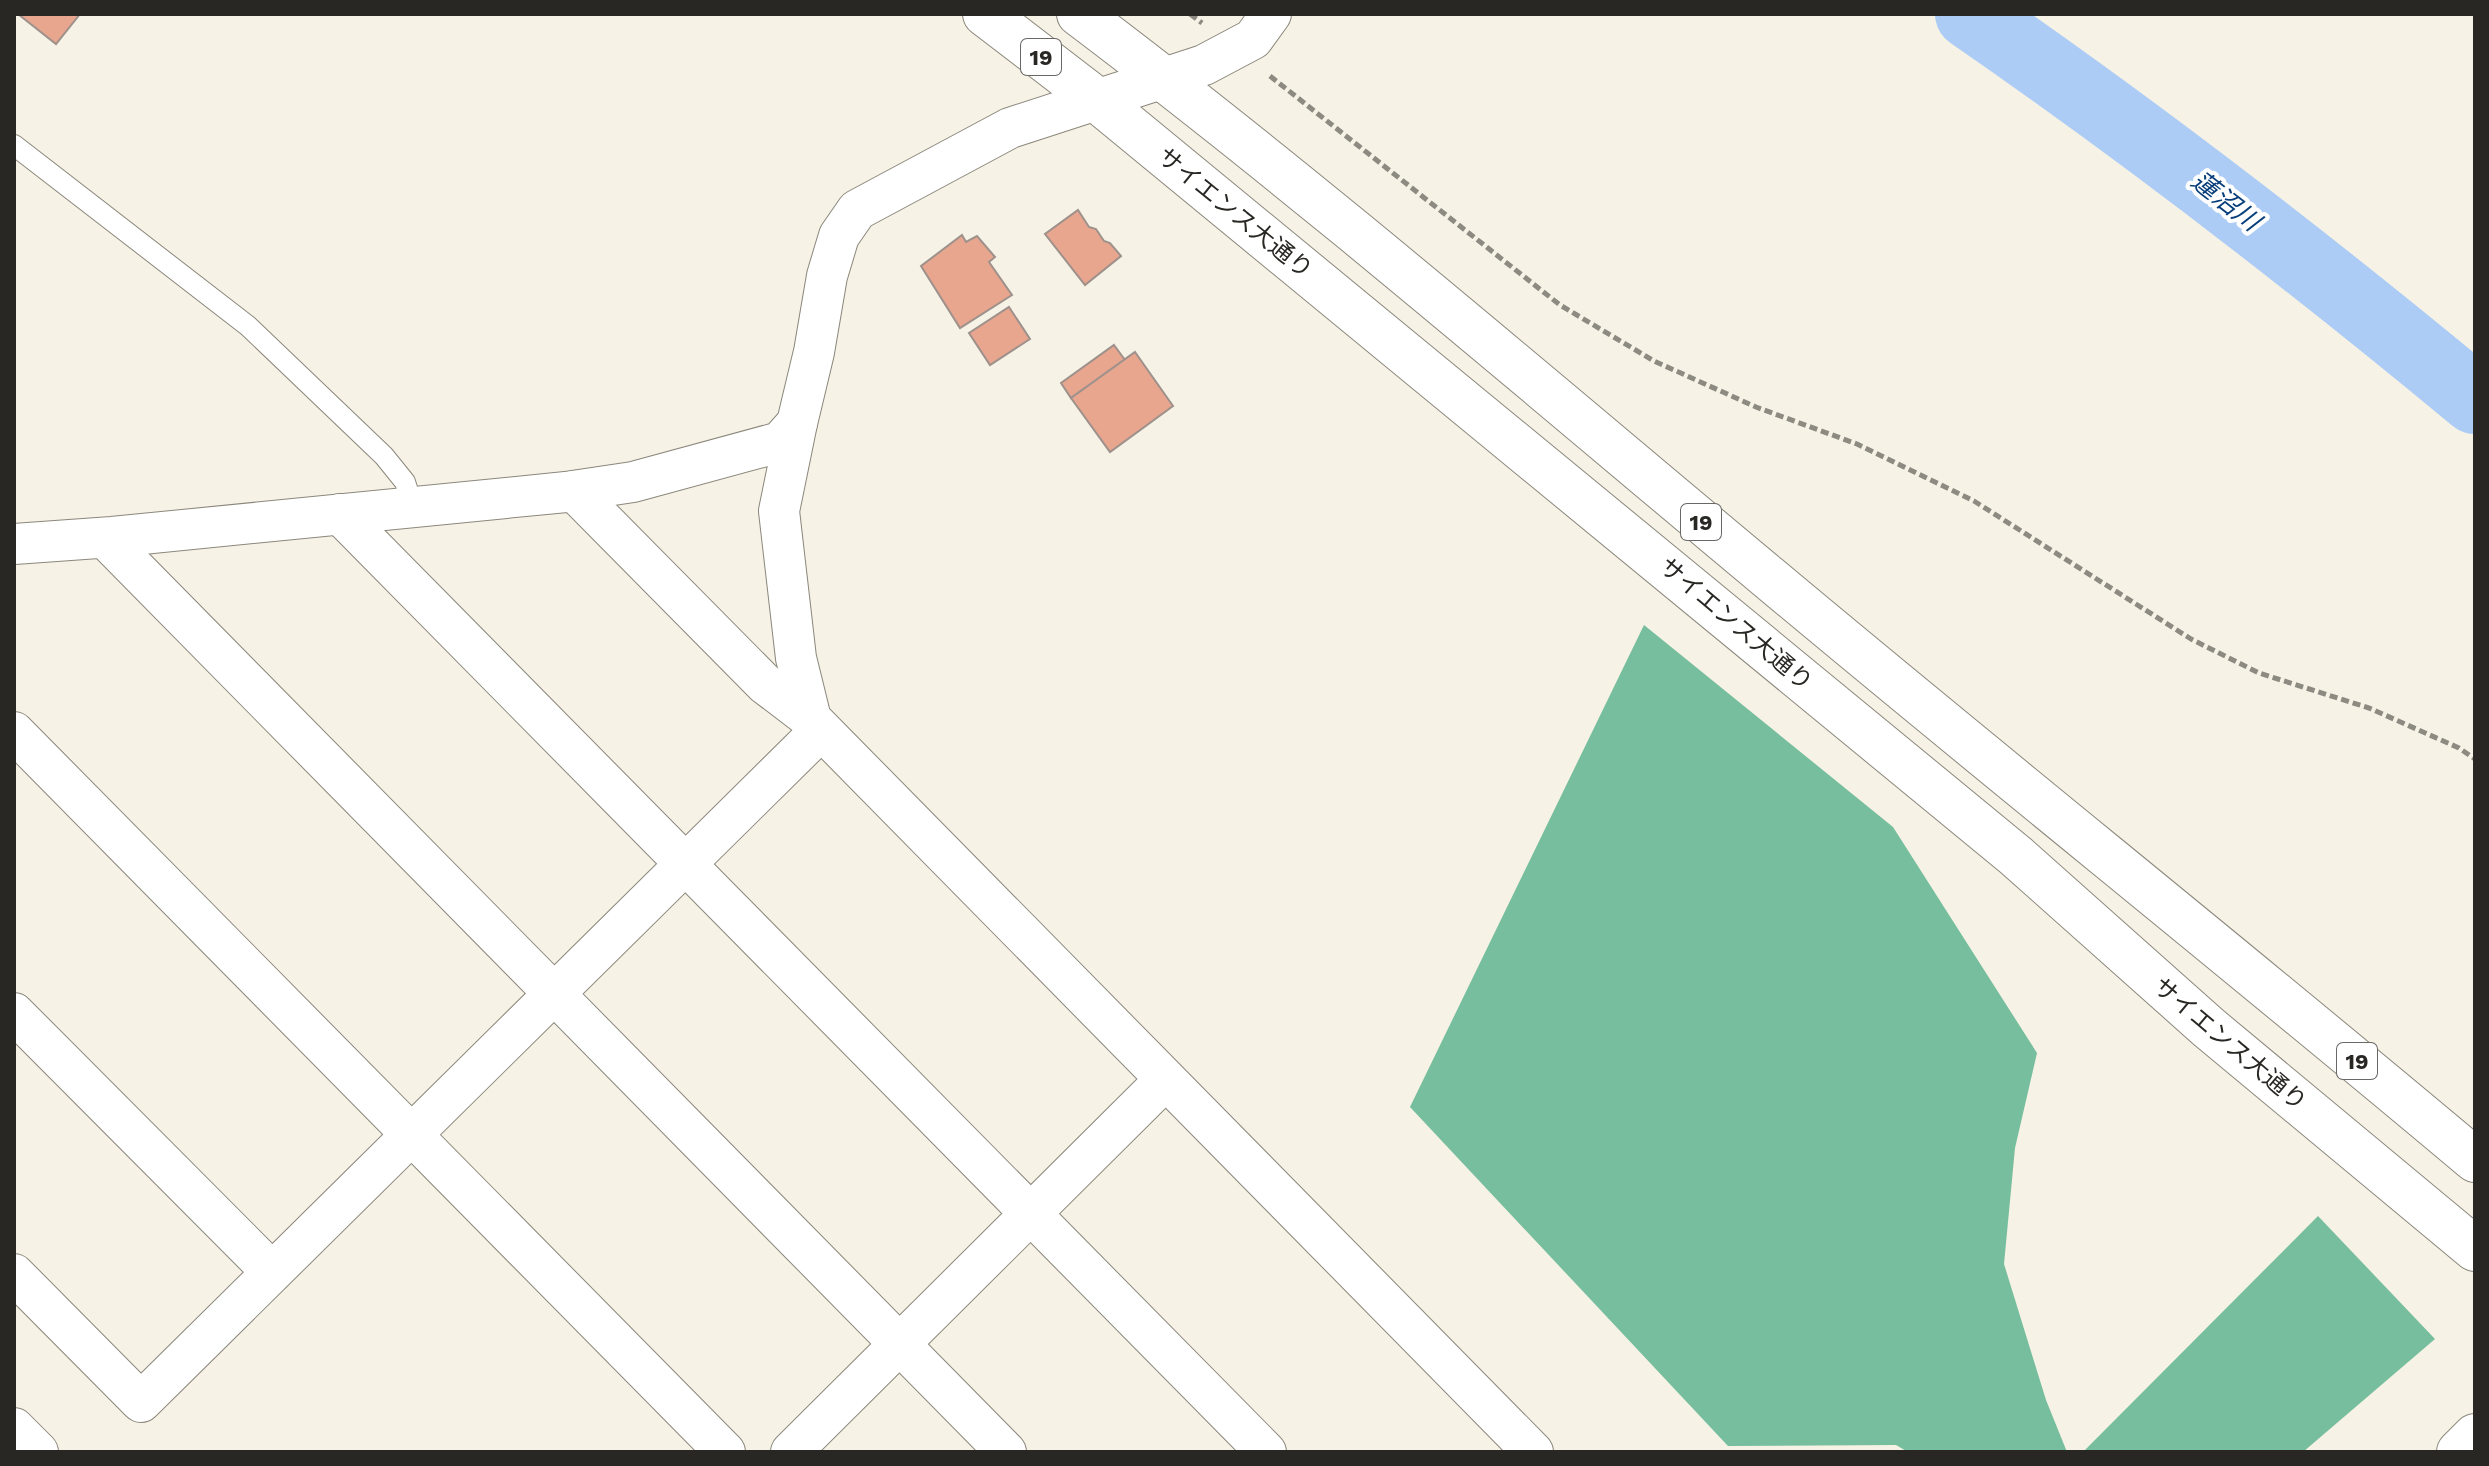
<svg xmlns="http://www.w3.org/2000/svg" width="2489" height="1466" viewBox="0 0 2489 1466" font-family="'Work Sans','Noto Sans JP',sans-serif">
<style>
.forest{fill:#76be9e}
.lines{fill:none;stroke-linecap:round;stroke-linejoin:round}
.river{stroke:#acccf6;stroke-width:70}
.building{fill:#e8a68e;stroke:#9e918c;stroke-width:2}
.lane-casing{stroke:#8b877c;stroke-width:22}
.street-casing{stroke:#8b877c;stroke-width:42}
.secondary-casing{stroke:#8b877c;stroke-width:46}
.primary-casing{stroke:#8b877c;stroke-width:46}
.path{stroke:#8d8a82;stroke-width:5;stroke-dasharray:8 4;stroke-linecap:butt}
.lane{stroke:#fff;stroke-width:20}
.street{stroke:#fff;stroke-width:40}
.secondary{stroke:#fff;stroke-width:44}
.primary{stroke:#fff;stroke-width:44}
.labels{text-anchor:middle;stroke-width:8;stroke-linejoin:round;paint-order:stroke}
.shield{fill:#fff;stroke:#696865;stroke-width:2}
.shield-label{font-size:22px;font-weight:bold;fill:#292723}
.street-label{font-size:24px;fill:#292723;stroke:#fff}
.water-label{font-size:26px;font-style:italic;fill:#083f7b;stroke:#fff}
</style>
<rect width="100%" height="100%" fill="#f6f2e5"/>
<g class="forest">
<path d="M1644,625L1893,827L2037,1053L2015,1148L2004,1264L2046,1400L2067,1452H1908L1896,1445L1728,1446L1410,1107Z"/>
<path d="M2318,1216L2435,1339L2303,1452H2083Z"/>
</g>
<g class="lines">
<path class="river" d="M1970,14C2144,134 2312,264 2475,399"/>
</g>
<g class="building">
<path d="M18,14H80L56,44Z"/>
<path d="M1078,210L1089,227L1096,229L1104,241L1110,243L1121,256L1085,285L1045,234Z"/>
<path d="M962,235L966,242L977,236L995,257L989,262L1012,295L960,328L921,266Z"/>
<path d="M1009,307L1030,339L990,365L969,333Z"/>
<path d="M1114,345L1125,360L1071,398L1061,383Z"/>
<path d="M1135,352L1173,406L1110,452L1071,398Z"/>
</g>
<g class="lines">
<defs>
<path id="lane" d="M14,145L248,326L384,456L405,482L413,507"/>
<g id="street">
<path d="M797,423L779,511L796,658L811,719L1533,1452"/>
<path d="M574,491L765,684L811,719"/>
<path d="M340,514L1266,1452"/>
<path d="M105,538L1006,1452"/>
<path d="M14,544L112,537L566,492L633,482L780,442L797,423L814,352L827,276L839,236L857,210L1010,128L1204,65L1253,39L1271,14"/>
<path d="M14,732L725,1452"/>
<path d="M14,1013L272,1272"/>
<path d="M14,1274L141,1402L821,730"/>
<path d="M14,1428L38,1452"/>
<path d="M791,1452L1165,1080"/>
</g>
<path id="secondary" d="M2459,1452L2475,1436"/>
<g id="primary">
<path d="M985,14L1097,100L2016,856L2208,1027L2475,1249"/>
<path d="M1079,14C1316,193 1540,387 1768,577C2002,773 2241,963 2475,1160"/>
</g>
</defs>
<use href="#lane" class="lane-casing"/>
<use href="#street" class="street-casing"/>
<use href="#secondary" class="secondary-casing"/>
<use href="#primary" class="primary-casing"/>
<g class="path">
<path d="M1190,14L1202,23"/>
<path d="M1270,76L1560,305L1654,361L1756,407L1857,444L1974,501L2191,639L2259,673L2369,708L2459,748L2475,759"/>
</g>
<use href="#lane" class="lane"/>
<use href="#street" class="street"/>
<use href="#secondary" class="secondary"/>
<use href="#primary" class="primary"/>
</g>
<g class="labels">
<g class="shield">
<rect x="1021" y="39" width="40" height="36" rx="6"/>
<rect x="1681" y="504" width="40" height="36" rx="6"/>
<rect x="2337" y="1043" width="40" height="36" rx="6"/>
</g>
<g class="shield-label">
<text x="1041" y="65">19</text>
<text x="1701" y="530">19</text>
<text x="2357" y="1069">19</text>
</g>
<g class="street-label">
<text transform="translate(1235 213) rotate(39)" y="8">サイエンス大通り</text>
<text transform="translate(1736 624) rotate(40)" y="8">サイエンス大通り</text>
<text transform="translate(2230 1044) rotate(40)" y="8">サイエンス大通り</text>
</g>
<g class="water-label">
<text transform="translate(2226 201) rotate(38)" y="9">蓮沼川</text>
</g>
</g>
<rect width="2489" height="1466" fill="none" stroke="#292723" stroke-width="32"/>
</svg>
